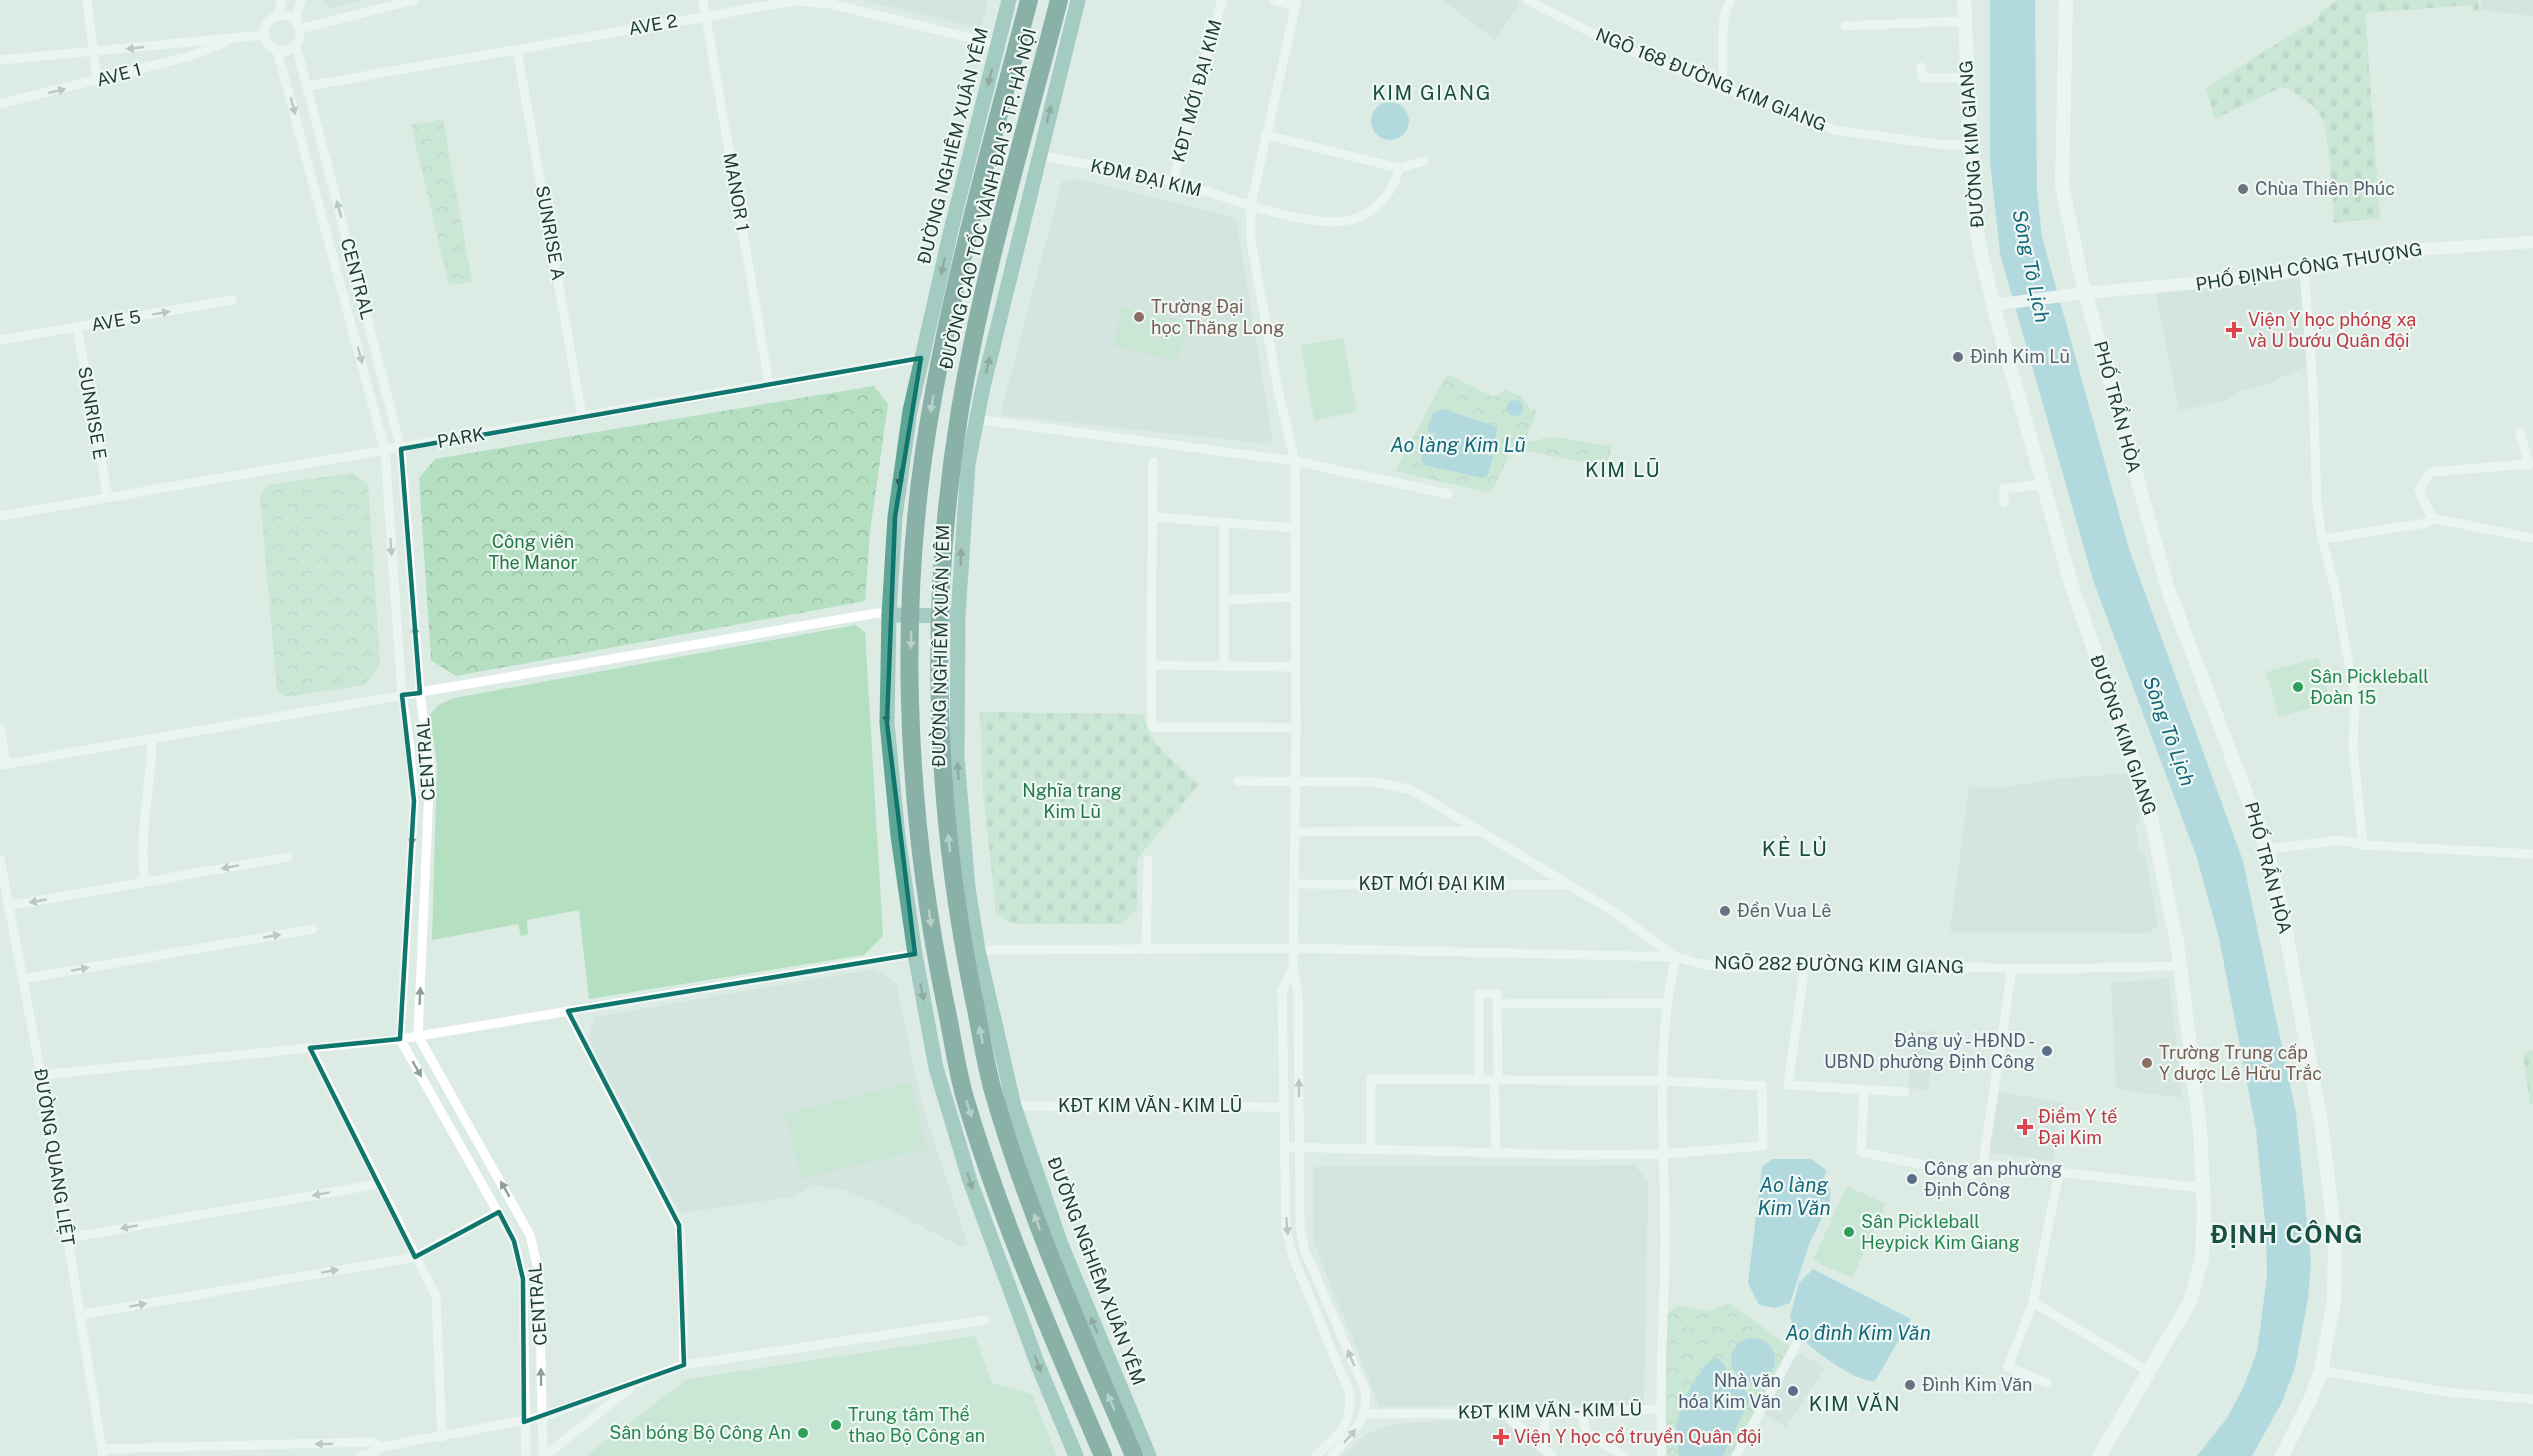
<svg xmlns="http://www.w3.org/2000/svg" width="2533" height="1456" viewBox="0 0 2533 1456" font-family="'Public Sans',sans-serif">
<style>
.built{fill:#cbdbd4}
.green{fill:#b4dfc0}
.forest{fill:url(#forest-crowns)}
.cemetery{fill:url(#cemetery-stones)}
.water{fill:#7fc6d6}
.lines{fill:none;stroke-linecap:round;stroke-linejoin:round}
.minor{stroke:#fff;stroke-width:9}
.tertiary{stroke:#fff;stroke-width:12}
.secondary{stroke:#fff;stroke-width:14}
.primary{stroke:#5da594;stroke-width:15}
.motorway{stroke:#276a5e;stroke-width:18}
.oneway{fill:#8e9e9a}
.oneway2{fill:#315c51}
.oneway3{fill:#8ab0a8}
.marked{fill:none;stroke:#0f766e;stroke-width:4.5;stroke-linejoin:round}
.worship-dot{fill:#6b7280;stroke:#eef7f3;stroke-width:2}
.education-dot{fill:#8d6e63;stroke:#eef7f3;stroke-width:2}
.health-dot{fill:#e0444e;stroke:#eef7f3;stroke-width:2}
.leisure-dot{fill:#2e9e5b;stroke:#eef7f3;stroke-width:2}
.service-dot{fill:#5c6f8a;stroke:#eef7f3;stroke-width:2}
.labels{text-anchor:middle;stroke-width:4.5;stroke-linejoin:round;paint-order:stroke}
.street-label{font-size:18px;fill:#1e3c34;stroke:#eef7f3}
.worship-label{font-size:18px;fill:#5b616d;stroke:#eef7f3;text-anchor:start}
.education-label{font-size:18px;fill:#785e54;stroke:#eef7f3;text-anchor:start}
.health-label{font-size:18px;fill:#be3a42;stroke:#eef7f3;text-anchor:start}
.park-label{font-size:18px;fill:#247646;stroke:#eef7f3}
.leisure-label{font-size:18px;fill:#27864d;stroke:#eef7f3;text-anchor:start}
.service-label{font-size:18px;fill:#4e5e75;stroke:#eef7f3;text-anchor:end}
.neighbourhood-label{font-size:20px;letter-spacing:1.5px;fill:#184f43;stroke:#eef7f3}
.water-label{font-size:20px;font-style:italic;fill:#13687c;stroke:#eef7f3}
.quarter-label{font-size:21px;letter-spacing:1.5px;fill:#184f43;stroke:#eef7f3}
.district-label{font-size:24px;font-weight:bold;letter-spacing:1.5px;fill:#184f43;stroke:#eef7f3}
</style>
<defs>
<pattern id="forest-crowns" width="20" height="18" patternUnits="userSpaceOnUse" patternTransform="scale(1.5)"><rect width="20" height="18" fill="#b4dfc0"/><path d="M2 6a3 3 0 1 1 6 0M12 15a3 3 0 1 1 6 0" fill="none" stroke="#9ac0a6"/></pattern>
<pattern id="cemetery-stones" width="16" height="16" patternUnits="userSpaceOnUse" patternTransform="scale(1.5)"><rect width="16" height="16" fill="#b4dfc0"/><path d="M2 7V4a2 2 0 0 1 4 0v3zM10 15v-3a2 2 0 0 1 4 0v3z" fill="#9ac0a6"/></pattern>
</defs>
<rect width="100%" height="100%" fill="#ddebe5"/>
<g class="built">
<path d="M322,0H361L330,8Z"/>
<path d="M863,0H988L981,29Z"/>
<path d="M1442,0H1517L1520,2L1495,40Z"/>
<path d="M2481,0H2533V16L2481,10Z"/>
<path d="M1078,179L1236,218L1272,437L1270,444L1000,415L1062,181Z"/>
<path d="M2301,278L2308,365L2266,385L2237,391L2229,399L2179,411L2156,294Z"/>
<path d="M2128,773L2141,821L2136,827L2139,853L2145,855L2158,925L2150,933L1950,932L1969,787L2000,788L2056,779Z"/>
<path d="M874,969L896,983L921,1101L968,1245L962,1247L874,1202L845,1190L814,1186L791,1197L680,1213L588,1041L594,1017Z"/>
<path d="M2169,978L2182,1098L2116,1089L2111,983Z"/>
<path d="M1936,1031L1928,1090L1908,1088L1912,1032Z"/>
<path d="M1997,1092L2063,1102L2053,1161L1988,1152Z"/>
<path d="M1634,1165L1648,1181L1644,1405L1380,1407L1313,1241V1167Z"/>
<path d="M1801,1354L1825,1368L1786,1427L1764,1414L1793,1359Z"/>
<path d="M1499,1417L1542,1456H1343L1361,1438L1375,1430L1394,1424Z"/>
</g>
<g class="green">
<path d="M1122,307L1186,321L1178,361L1113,347Z"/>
<path d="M1343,338L1357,412L1314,420L1301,345Z"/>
<path d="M855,625L865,632L883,936L864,955L589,999L579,910L527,920L528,934L521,936L518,924L432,940L437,764L430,714L440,704L454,698Z"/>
<path d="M2318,658L2331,702L2279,717L2266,672Z"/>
<path d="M910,1082L926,1149L801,1179L785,1113Z"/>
<path d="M1847,1186L1886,1204L1852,1278L1813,1260Z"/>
<path d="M975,1336L992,1383L1032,1394L1057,1456H586L687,1379Z"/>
</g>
<g class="forest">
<path d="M443,119L472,282L449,285L411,125Z"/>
<path d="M1447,374L1494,397L1505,390L1522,397L1531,409L1537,410L1526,439L1516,441L1491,493L1395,471Z"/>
<path d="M874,386L888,404L870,532L865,601L456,676L431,660L419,478L435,459Z"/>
<path d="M1553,437L1612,446L1606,466L1520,450L1528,442Z"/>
<path d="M352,473L368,484L380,665L364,685L286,697L277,691L260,495L268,485Z"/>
<path d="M1729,1303L1790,1347L1731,1456H1666V1314L1677,1306L1707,1311Z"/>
</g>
<g class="cemetery">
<path d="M2337,0H2478L2479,10L2472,11L2470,5L2365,13L2380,218L2334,223C2333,203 2330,127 2319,113C2311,102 2294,91 2281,87L2215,119L2206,88L2315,20L2324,9Z"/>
<path d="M980,712L1143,714C1150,745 1175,764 1199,784L1137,859V909L1121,924H1019L1009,922L996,913L983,791Z"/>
<path d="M2533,1051V1104H2530L2523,1053Z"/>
</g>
<g class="water">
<path d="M1990,0H2035L2037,190L2042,237L2129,549L2243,861L2296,1113L2311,1262L2308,1299L2295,1368L2282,1402L2252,1456H2197L2227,1418L2243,1388L2257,1352L2267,1276L2266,1231L2256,1130L2219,938L2197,858L2094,583L2000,254L1990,160Z"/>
<circle cx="1390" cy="121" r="19"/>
<circle cx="1515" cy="408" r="8"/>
<path d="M1443,409L1497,427L1494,449L1482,447V454L1493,456L1488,475L1482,478L1424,465L1421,457L1425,439L1433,441L1435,434L1427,431L1433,413Z"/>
<path d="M1772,1159H1811L1826,1170L1824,1179L1830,1189V1202L1810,1242L1790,1303L1775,1308L1759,1305L1748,1283L1762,1167Z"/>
<path d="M1813,1269L1911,1319L1875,1381C1857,1383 1811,1350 1798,1334C1795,1330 1792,1323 1790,1317L1799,1283Z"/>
<circle cx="1753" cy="1360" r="22"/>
<path d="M1717,1357L1725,1366L1729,1383C1741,1385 1747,1388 1750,1400L1723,1456H1679C1678,1446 1675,1433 1677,1423C1681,1405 1700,1363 1717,1357Z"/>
</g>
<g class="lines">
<g class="minor">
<path d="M87,0L97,81"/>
<path d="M703,0L769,384"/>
<path d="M1274,0L1295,6"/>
<path d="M1297,0L1251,204V241L1279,395L1295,461L1296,728L1293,969L1298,990L1300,1227L1305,1251L1365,1390C1370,1419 1350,1436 1331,1456"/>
<path d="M1527,0L1612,43L1721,88L1751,97L1835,130L1936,144L1972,145"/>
<circle cx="282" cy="33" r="18"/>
<path d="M278,16L282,0"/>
<path d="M295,21L301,0"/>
<path d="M1845,26L1965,21"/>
<path d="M300,29L414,0"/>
<path d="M296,45L401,449L420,693L430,768L418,1036L530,1235L539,1273L543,1456"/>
<path d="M277,50L385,451L402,695L410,749L414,801L400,1039L514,1241L523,1279L526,1456"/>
<path d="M517,50L582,416"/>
<path d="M0,60L265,35"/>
<path d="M1921,67L1922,78H1967"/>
<path d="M307,86L795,1L831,4L998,45"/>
<path d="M1721,88C1727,60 1717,26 1730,0"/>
<path d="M0,104L191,56L226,42"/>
<path d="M1039,155C1084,164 1130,171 1174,182C1218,193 1300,227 1343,221C1371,218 1394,194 1399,168L1265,135"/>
<path d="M1399,168L1424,161"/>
<path d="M1173,182L1222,0"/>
<path d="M2304,270L2313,389L2317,503L2322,539L2334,584L2355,696L2353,748L2363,845"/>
<path d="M77,327L108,498"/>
<path d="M0,340L232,300"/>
<path d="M975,419L1295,461L1448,494"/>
<path d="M1153,462L1151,665L1296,667"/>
<path d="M2004,502V489L2043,484"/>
<path d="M0,516L921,358"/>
<path d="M1153,517L1296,528"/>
<path d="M2432,518L2419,490L2431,472L2529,464L2520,432"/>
<path d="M1224,522V664"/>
<path d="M2322,539L2427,523L2432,518L2533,538"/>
<path d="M1225,600L1295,597"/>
<path d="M1151,665L1152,727L1296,728"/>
<path d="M0,728L6,764"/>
<path d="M0,765L848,618L878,613L889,615"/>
<path d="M1238,781L1375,782L1412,790L1614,912L1676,957L1701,964L1728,968L1805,964L2045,969L2181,966"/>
<path d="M1295,832L1481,831"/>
<path d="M2267,849L2341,840L2363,845L2533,854"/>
<path d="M0,859L41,1075L103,1456"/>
<path d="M145,882C138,835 151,787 152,740"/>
<path d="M1294,884L1569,885"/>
<path d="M8,906L288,857"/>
<path d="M1146,949L1148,860"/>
<path d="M978,950L1294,948L1676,957"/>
<path d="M1805,964L1788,1085L1905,1092"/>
<path d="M1293,969L1282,990L1286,1229L1293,1257L1350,1394C1351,1429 1339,1433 1316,1456"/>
<path d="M22,979L313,929"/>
<path d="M1497,1004L1667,1003"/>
<path d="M568,1011L679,1225L682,1251L684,1365"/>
<path d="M310,1048L436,1296L442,1437"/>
<path d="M41,1075L400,1039L915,954"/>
<path d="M1479,1080V994H1497L1498,1080"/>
<path d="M1494,1080L1496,1153"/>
<path d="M1864,1089L1861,1152L1973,1175L1983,1164L2203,1188"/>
<path d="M1014,1106L1285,1107"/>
<path d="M1285,1147L1586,1155L1663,1154L1763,1146L1762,1086L1664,1081L1371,1079V1149"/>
<path d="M1983,1164L2012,968"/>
<path d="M67,1238L379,1184"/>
<path d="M2033,1302L2149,1372"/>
<path d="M80,1315L415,1257L499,1212"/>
<path d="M2321,1371L2445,1392L2533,1399"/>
<path d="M2047,1383L2008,1367L2033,1302L2059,1173"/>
<path d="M1504,1413L1552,1456"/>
<path d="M1581,1413L1587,1434L1624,1456"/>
<path d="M1362,1414L1581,1413L1659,1409"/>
<path d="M1542,1447L1546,1413"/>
<path d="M102,1449L371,1442L381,1447"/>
<path d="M360,1456L373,1453L381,1447L542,1417L684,1365L985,1320"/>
<path d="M545,1456L630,1388"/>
<path d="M1662,1456C1658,1383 1665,1311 1665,1238C1665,1145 1654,1048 1676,957"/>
<path d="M1736,1456L1796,1345"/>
</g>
<path class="tertiary" d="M1993,305L2085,293L2236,279L2304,270L2330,262L2428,249L2533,242"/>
<g class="secondary">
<path d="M1964,0L1974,213L1981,254L1997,320L2072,587L2147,799L2177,942L2200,1129L2204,1209L2202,1258L2190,1302L2099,1456"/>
<path d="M2066,0L2062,185L2082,281L2168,589L2267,849L2283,916L2322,1129L2335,1238L2334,1300L2321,1371L2311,1398L2282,1456"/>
</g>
<g class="primary">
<path d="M1009,0L951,230L910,411L895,517L889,615L887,723L898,836L915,954L936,1068L970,1181L1038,1365L1076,1456"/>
<path d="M1078,0L983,387L968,464L958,616L957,758L968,888L978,950L1014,1106L1060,1242L1149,1456"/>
<path d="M889,615L952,616"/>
</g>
<g class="motorway">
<path d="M1029,0C994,134 956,267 932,403C896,600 905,806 945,1002C952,1033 956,1067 965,1098C1001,1221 1053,1338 1103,1456"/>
<path d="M1059,0C1024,136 983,272 960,410C928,604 934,802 973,995C980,1026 984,1059 993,1091C1029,1216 1083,1336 1134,1456"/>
</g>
</g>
<defs><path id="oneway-solid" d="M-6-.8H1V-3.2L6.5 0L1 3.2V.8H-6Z" transform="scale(1.5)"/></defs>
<g class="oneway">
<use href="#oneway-solid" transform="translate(135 48) rotate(174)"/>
<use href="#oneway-solid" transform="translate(57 91) rotate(-13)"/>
<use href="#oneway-solid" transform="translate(293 106) rotate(75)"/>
<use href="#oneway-solid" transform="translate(339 209) rotate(-105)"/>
<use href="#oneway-solid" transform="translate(161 313) rotate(-10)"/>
<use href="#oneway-solid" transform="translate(360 355) rotate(75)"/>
<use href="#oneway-solid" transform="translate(391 547) rotate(86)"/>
<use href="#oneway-solid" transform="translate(415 634) rotate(-94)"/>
<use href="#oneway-solid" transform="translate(412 837) rotate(93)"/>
<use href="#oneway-solid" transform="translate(230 867) rotate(170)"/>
<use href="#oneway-solid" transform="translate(38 901) rotate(170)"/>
<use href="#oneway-solid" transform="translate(272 936) rotate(-10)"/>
<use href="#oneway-solid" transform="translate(80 969) rotate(-10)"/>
<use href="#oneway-solid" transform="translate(420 996) rotate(-87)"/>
<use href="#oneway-solid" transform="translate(417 1069) rotate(60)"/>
<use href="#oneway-solid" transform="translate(1299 1088) rotate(-90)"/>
<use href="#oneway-solid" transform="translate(505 1189) rotate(-120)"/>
<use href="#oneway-solid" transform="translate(321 1194) rotate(170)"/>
<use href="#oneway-solid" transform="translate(1287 1226) rotate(85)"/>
<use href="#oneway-solid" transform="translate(129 1227) rotate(170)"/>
<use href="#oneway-solid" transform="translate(330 1271) rotate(-10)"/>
<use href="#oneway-solid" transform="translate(138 1305) rotate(-10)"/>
<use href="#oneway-solid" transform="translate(1351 1358) rotate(-113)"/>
<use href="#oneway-solid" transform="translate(541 1377) rotate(-91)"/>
<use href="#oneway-solid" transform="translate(1350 1436) rotate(-49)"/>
<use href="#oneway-solid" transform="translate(324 1444) rotate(178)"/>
</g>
<g class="oneway2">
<use href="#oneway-solid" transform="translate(990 77) rotate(104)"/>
<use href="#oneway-solid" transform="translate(1049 114) rotate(-76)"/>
<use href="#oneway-solid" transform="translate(943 266) rotate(103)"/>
<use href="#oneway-solid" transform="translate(988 365) rotate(-77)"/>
<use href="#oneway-solid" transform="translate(900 478) rotate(97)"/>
<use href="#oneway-solid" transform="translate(961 557) rotate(-88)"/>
<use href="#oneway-solid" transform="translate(887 715) rotate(89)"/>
<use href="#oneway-solid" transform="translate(958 771) rotate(-94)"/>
<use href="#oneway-solid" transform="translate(922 992) rotate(79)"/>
<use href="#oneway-solid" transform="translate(970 1181) rotate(72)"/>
<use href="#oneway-solid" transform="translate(1094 1325) rotate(-113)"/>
<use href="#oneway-solid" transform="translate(1038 1364) rotate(69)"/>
</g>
<g class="oneway3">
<use href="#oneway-solid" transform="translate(932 404) rotate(100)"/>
<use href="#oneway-solid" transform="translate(911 640) rotate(92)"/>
<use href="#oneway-solid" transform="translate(949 843) rotate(-97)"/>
<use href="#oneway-solid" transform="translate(930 918) rotate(82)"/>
<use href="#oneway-solid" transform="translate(981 1035) rotate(-102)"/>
<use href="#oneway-solid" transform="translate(969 1109) rotate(72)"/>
<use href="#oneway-solid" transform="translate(1037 1222) rotate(-110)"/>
<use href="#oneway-solid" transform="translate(1111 1402) rotate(-113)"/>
</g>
<path d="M0 0H2533V1456H0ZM921,358L895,517L887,723L915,954L568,1011L679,1225L684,1365L524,1422L523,1279L514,1241L499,1212L415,1257L310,1048L400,1039L414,801L402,695L420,693L401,449Z" fill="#ddebe5" fill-opacity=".55" fill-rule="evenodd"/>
<path class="marked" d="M921,358L895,517L887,723L915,954L568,1011L679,1225L684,1365L524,1422L523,1279L514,1241L499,1212L415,1257L310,1048L400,1039L414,801L402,695L420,693L401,449Z"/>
<g class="worship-dot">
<circle cx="2243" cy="189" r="6"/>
<circle cx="1958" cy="357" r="6"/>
<circle cx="1725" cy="911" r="6"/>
<circle cx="1910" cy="1385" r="6"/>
</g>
<g class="education-dot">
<circle cx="1139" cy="317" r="6"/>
<circle cx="2147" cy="1063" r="6"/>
</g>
<g class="health-dot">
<path d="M2231 321h6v6h6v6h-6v6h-6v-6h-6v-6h6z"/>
<path d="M2022 1118h6v6h6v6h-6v6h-6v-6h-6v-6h6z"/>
<path d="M1498 1428h6v6h6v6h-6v6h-6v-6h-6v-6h6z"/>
</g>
<g class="leisure-dot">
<circle cx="2298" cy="687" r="6"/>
<circle cx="1849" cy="1232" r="6"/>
<circle cx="836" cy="1425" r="6"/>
<circle cx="803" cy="1433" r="6"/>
</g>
<g class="service-dot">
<circle cx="2047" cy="1051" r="6"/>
<circle cx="1912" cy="1179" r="6"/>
<circle cx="1793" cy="1391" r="6"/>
</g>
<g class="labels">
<g class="street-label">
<text transform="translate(653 25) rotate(-10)" y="6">AVE 2</text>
<text transform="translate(119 75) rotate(-15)" y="6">AVE 1</text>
<text transform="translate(1711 80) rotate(22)" y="6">NGÕ 168 ĐƯỜNG KIM GIANG</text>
<text transform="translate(1197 91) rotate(-75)" y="6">KĐT MỚI ĐẠI KIM</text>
<text transform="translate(1972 144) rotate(-94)" y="6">ĐƯỜNG KIM GIANG</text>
<text transform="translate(953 146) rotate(-76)" y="6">ĐƯỜNG NGHIÊM XUÂN YÊM</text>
<text transform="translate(1146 178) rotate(13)" y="6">KĐM ĐẠI KIM</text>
<text transform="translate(736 192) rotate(80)" y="6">MANOR 1</text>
<text transform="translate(988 199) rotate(-76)" y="6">ĐƯỜNG CAO TỐC VÀNH ĐAI 3 TP. HÀ NỘI</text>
<text transform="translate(550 233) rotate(80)" y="6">SUNRISE A</text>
<text transform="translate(2309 267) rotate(-9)" y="6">PHỐ ĐỊNH CÔNG THƯỢNG</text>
<text transform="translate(357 279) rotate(75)" y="6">CENTRAL</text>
<text transform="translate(116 321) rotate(-10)" y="6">AVE 5</text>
<text transform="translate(2117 407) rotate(75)" y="6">PHỐ TRẦN HÒA</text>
<text transform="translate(92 413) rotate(80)" y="6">SUNRISE E</text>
<text transform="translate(461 438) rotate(-10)" y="6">PARK</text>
<text transform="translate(941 646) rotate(-89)" y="6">ĐƯỜNG NGHIÊM XUÂN YÊM</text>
<text transform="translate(2123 735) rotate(71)" y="6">ĐƯỜNG KIM GIANG</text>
<text transform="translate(426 759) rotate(-94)" y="6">CENTRAL</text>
<text transform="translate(2268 868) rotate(75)" y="6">PHỐ TRẦN HÒA</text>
<text x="1432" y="890">KĐT MỚI ĐẠI KIM</text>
<text transform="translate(1839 965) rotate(1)" y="6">NGÕ 282 ĐƯỜNG KIM GIANG</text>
<text x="1150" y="1112">KĐT KIM VĂN - KIM LŨ</text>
<text transform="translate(54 1157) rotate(81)" y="6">ĐƯỜNG QUANG LIỆT</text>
<text transform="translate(1096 1271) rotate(69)" y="6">ĐƯỜNG NGHIÊM XUÂN YÊM</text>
<text transform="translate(538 1304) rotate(-94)" y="6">CENTRAL</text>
<text transform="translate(1550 1411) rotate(-1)" y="6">KĐT KIM VĂN - KIM LŨ</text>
</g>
<g class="worship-label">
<text x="2255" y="195">Chùa Thiên Phúc</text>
<text x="1970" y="363">Đình Kim Lũ</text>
<text x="1737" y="917">Đền Vua Lê</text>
<text x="1922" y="1391">Đình Kim Văn</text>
</g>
<g class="education-label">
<text x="1151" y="313">Trường Đại<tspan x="1151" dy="21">học Thăng Long</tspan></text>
<text x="2159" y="1059">Trường Trung cấp<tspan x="2159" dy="21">Y dược Lê Hữu Trắc</tspan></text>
</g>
<g class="health-label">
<text x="2248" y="326">Viện Y học phóng xạ<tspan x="2248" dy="21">và U bướu Quân đội</tspan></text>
<text x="2038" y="1123">Điểm Y tế<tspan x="2038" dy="21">Đại Kim</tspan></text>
<text x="1514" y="1443">Viện Y học cổ truyền Quân đội</text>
</g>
<g class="park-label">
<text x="533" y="548">Công viên<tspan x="533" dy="21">The Manor</tspan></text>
<text x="1072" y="797">Nghĩa trang<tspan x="1072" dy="21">Kim Lũ</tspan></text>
</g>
<g class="leisure-label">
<text x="2310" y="683">Sân Pickleball<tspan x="2310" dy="21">Đoàn 15</tspan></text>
<text x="1861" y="1228">Sân Pickleball<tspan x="1861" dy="21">Heypick Kim Giang</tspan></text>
<text x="848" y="1421">Trung tâm Thể<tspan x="848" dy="21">thao Bộ Công an</tspan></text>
<text x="791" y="1439" text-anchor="end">Sân bóng Bộ Công An</text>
</g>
<g class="service-label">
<text x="2035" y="1047">Đảng uỷ - HĐND -<tspan x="2035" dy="21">UBND phường Định Công</tspan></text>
<text x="1924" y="1175" text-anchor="start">Công an phường<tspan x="1924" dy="21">Định Công</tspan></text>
<text x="1781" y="1387">Nhà văn<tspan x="1781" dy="21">hóa Kim Văn</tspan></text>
</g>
<g class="neighbourhood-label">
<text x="1432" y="100">KIM GIANG</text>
<text x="1623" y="477">KIM LŨ</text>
<text x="1855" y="1411">KIM VĂN</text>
</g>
<g class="water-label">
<text transform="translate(2031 266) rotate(78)" y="7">Sông Tô Lịch</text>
<text x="1458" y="452">Ao làng Kim Lũ</text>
<text transform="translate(2169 731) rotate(70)" y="7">Sông Tô Lịch</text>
<text x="1794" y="1192">Ao làng<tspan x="1794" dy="23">Kim Văn</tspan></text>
<text x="1858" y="1340">Ao đình Kim Văn</text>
</g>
<g class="quarter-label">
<text x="1795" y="856">KẺ LỦ</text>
</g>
<g class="district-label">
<text x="2287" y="1243">ĐỊNH CÔNG</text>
</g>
</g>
</svg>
